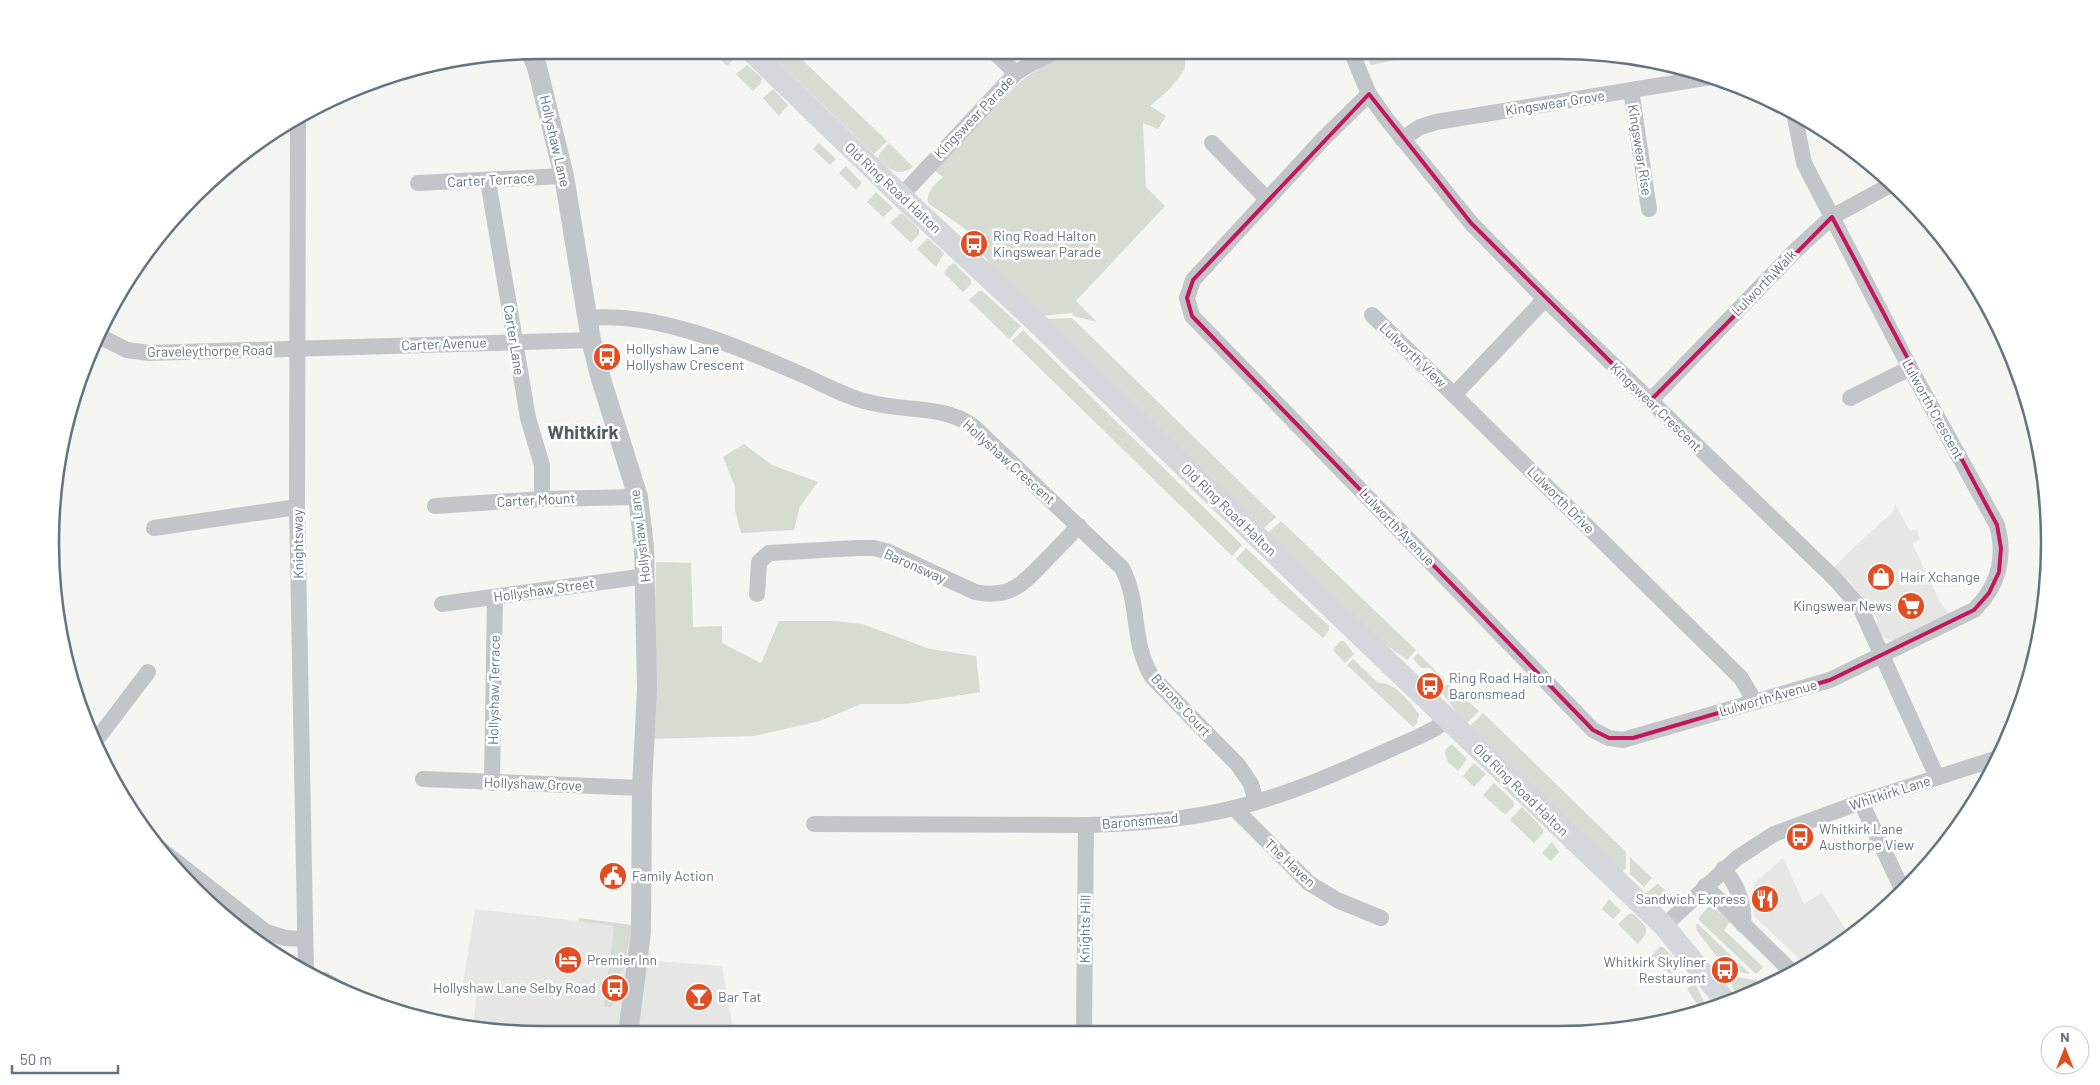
<svg xmlns="http://www.w3.org/2000/svg" width="2100" height="1085" viewBox="0 0 2100 1085" font-family="Barlow,sans-serif">
<style>
.built{fill:#e6e7e5}
.green{fill:#d6dcd2}
.lines{fill:none;stroke-linecap:round;stroke-linejoin:round}
.minor{stroke:#c2c6c9;stroke-width:16}
.tertiary{stroke:#c2c6c9;stroke-width:20}
.secondary{stroke:#d4d8dc;stroke-width:22}
.marked{fill:none;stroke:#c2185b;stroke-width:4;stroke-linejoin:round}
.labels{text-anchor:middle;stroke-width:5;stroke-linejoin:round;paint-order:stroke}
.street-label{font-size:14px;fill:#647582;stroke:#fff}
.poi-label{font-size:14px;fill:#647582;stroke:#fff;text-anchor:start}
.district-label{font-size:19px;font-weight:bold;fill:#525e67;stroke:#fff}
.rim{fill:none;stroke:#647582;stroke-width:2.5}
</style>
<rect width="100%" height="100%" fill="#f5f5f1"/>
<g class="built">
<path d="M1895,504L1910,531L1917,529L1920,540L1912,543L1940,602L1951,616L1901,641H1892L1880,634L1875,628L1878,623L1877,619L1864,600L1848,579H1841L1832,569L1866,536L1893,512Z"/>
<path d="M1783,858L1804,904L1822,893L1851,937L1805,964L1754,916V884Z"/>
<path d="M475,909L631,927L657,961L722,966L734,1033L511,1034L473,1028L477,985L463,983Z"/>
</g>
<g class="green">
<path d="M711,50H733L737,56L727,66Z"/>
<path d="M766,50H792L887,141L874,154Z"/>
<path d="M1081,51H1184C1184,55 1186,62 1185,67C1181,80 1160,98 1150,106L1166,116L1158,129L1143,123L1146,187L1165,206L1076,301L1097,322L1074,316L1072,313L1039,316L992,267L980,250L984,246L964,228L928,203C926,190 935,185 943,177L934,170L1021,81L1041,67L1063,56Z"/>
<path d="M1386,51H1439L1371,65L1366,55Z"/>
<path d="M747,65L762,78L761,83L753,91L736,74Z"/>
<path d="M773,89L788,105L779,116L763,98Z"/>
<path d="M819,143L836,159L830,165L813,149Z"/>
<path d="M889,143L913,167C898,178 889,169 878,158L880,153Z"/>
<path d="M846,166L862,183L856,190L839,173Z"/>
<path d="M876,192L893,208L883,217L867,202Z"/>
<path d="M900,214H903L919,229V234L911,243L890,223Z"/>
<path d="M928,238L944,253L936,267L917,249Z"/>
<path d="M954,263L971,280V284L963,292L944,273L949,266Z"/>
<path d="M979,291H982L1021,326L1009,339L969,300Z"/>
<path d="M1072,318L1276,517L1263,529L1045,319Z"/>
<path d="M1023,330L1242,545L1232,556L1012,341Z"/>
<path d="M744,444L772,465L818,482L800,506L794,530L741,533L735,510V487L723,457Z"/>
<path d="M1281,521L1416,650L1407,660L1382,642L1268,533Z"/>
<path d="M1246,548L1329,626V630L1323,638L1280,601L1236,559Z"/>
<path d="M656,562L691,563L693,627L722,626V643L761,663L779,621H834L862,624L930,649L976,656L980,692L907,704H861L820,721L754,736L652,739Z"/>
<path d="M1340,641H1344L1354,654L1345,663L1333,650Z"/>
<path d="M1418,653L1445,680L1443,682L1430,668H1422L1413,659Z"/>
<path d="M1353,659L1378,683C1394,681 1410,703 1419,714L1417,723L1413,727L1347,665Z"/>
<path d="M1448,684L1479,711L1466,724L1442,693V689Z"/>
<path d="M1483,713L1626,852V868L1621,873L1469,727Z"/>
<path d="M1452,744L1467,759L1458,771L1448,762L1445,754L1446,749Z"/>
<path d="M1474,763L1486,774L1474,787L1463,776Z"/>
<path d="M1494,783L1514,802V806L1506,814L1503,813L1483,795Z"/>
<path d="M1522,807L1543,829V833L1534,843L1510,820Z"/>
<path d="M1552,842L1559,852L1551,861L1542,853Z"/>
<path d="M1630,857L1652,878L1644,887L1630,874Z"/>
<path d="M1657,884H1658L1674,899C1662,907 1655,902 1645,894Z"/>
<path d="M1609,899L1621,911L1613,919L1602,909Z"/>
<path d="M1711,906L1730,921L1724,930L1763,967L1756,974L1698,919L1707,908Z"/>
<path d="M1629,914H1634L1646,927V934L1638,944L1618,924Z"/>
<path d="M579,918L632,925L623,971H620L618,982L621,983C620,993 619,1000 610,1007H604L614,926L579,921Z"/>
<path d="M1696,924H1698L1750,974L1733,971L1721,957L1718,958L1697,931Z"/>
<path d="M1660,947H1663L1680,964L1671,975L1651,956Z"/>
<path d="M1736,977L1756,980L1764,987L1746,998L1738,1000L1730,980Z"/>
<path d="M1695,983L1707,1008L1701,1010L1687,989Z"/>
</g>
<g class="lines">
<g class="minor">
<path d="M992,50L1016,73"/>
<path d="M1351,51L1369,94L1385,117L1471,223L1545,299L1834,578L1860,607L1937,777"/>
<path d="M1631,90L1649,209"/>
<path d="M1369,94L1325,137L1193,280L1187,298L1192,316L1593,730L1609,738L1623,740L1830,680L1974,610C1998,587 2006,558 1997,525L1910,368L1804,163L1794,113"/>
<path d="M298,115L297,507L306,973"/>
<path d="M1402,139L1420,127L1436,122L1711,77"/>
<path d="M1212,143L1267,199"/>
<path d="M488,181L528,418L542,465V499"/>
<path d="M418,183L564,176"/>
<path d="M901,196L1016,73L1032,63L1057,51"/>
<path d="M1372,315L1454,395L1741,678L1755,702"/>
<path d="M588,318C658,311 741,348 805,376C825,385 846,397 868,402C904,412 941,404 973,426L1122,568C1141,604 1130,640 1152,677L1238,765L1251,784L1256,802"/>
<path d="M97,335L127,350L149,353L591,340"/>
<path d="M1454,395L1545,299"/>
<path d="M1850,398L1910,368"/>
<path d="M1650,401L1796,250L1832,217L1892,184"/>
<path d="M435,506L542,499L638,497"/>
<path d="M154,528L297,507"/>
<path d="M757,594L759,562L769,553L858,548H874L889,552L975,592C1009,599 1022,585 1044,562C1056,550 1067,538 1079,526"/>
<path d="M442,604L646,576"/>
<path d="M94,743L148,672"/>
<path d="M423,779L642,788"/>
<path d="M492,783L495,597"/>
<path d="M1861,802L1903,891"/>
<path d="M1234,808L1309,883L1337,900L1381,918"/>
<path d="M814,824L1086,825C1136,824 1185,820 1234,808C1297,793 1359,763 1418,737L1436,728L1447,719"/>
<path d="M159,848L266,932L285,938L304,939"/>
<path d="M1723,869C1737,883 1745,905 1743,925"/>
<path d="M1705,886L1791,971"/>
<path d="M1664,926L1737,858L1774,834L1861,802L2001,757"/>
<path d="M317,980H324L341,990"/>
<path d="M1084,1032L1086,825"/>
</g>
<path class="tertiary" d="M530,51L537,67L564,176L591,340L601,379L638,497L644,547L647,688L642,788L641,932L628,1034"/>
<path class="secondary" d="M750,50L901,196L1032,318L1198,480L1664,926L1727,1003"/>
</g>
<path class="marked" d="M1369,94L1471,223L1650,401L1832,217L1997,525L2001,548L1999,572L1989,593L1974,610L1830,680L1633,738H1609L1593,730L1192,316L1187,298L1193,280Z"/>
<defs>
<symbol id="bus-disc" viewBox="-11 -11 22 22"><circle r="9.5" fill="#e24e24" stroke="#fff"/><path d="M-5-6H5V4H4V6H2V4H-2V6H-4V4H-5ZM-3.5-4V0h7V-4ZM-3.5 1.2v1.5H-2V1.2ZM2 1.2v1.5H3.5V1.2Z" fill="#fff"/></symbol>
<symbol id="shop-disc" viewBox="-11 -11 22 22"><circle r="9.5" fill="#e24e24" stroke="#fff"/><path d="M-5-2.5h2.3a2.7 3.5 0 0 1 5.4 0H5L5.5 6h-11ZM-1.5-2.5h3a1.5 2.3 0 0 0-3 0Z" fill="#fff"/></symbol>
<symbol id="supermarket-disc" viewBox="-11 -11 22 22"><circle r="9.5" fill="#e24e24" stroke="#fff"/><path d="M-6-5.5h2.5l.6 2H6L4.5 2H-2.5L-4.4-4H-6ZM-1.5 3.2a1.3 1.3 0 1 0 .1 0ZM3 3.2a1.3 1.3 0 1 0 .1 0Z" fill="#fff"/></symbol>
<symbol id="civic-disc" viewBox="-11 -11 22 22"><circle r="9.5" fill="#e24e24" stroke="#fff"/><path d="M-.6-6.5H3V-4.5H.6V-3L4-1V1h2V6H-6V1h2V-1L-.6-3ZM-1.2 2.5V6h2.4V2.5Z" fill="#fff"/></symbol>
<symbol id="restaurant-disc" viewBox="-11 -11 22 22"><circle r="9.5" fill="#e24e24" stroke="#fff"/><path d="M-5-6h1v4h1v-4h1v4h1v-4h1v5L-1.5 .5V6h-2V.5L-5-1ZM5-6V6H3V1.5H1.5Q1.5-4 5-6Z" fill="#fff"/></symbol>
<symbol id="hotel-disc" viewBox="-11 -11 22 22"><circle r="9.5" fill="#e24e24" stroke="#fff"/><path d="M-6-4.5h1.5V1H6V5H4.5V3h-9V5H-6ZM-4 0a1.8 1.8 0 1 1 3.6 0ZM.5 0V-2.5h3Q6-2.5 6 0Z" fill="#fff"/></symbol>
<symbol id="bar-disc" viewBox="-11 -11 22 22"><circle r="9.5" fill="#e24e24" stroke="#fff"/><path d="M-6-5H6L.8 .8V4.5H3.5V6h-7V4.5H-.8V.8Z" fill="#fff"/></symbol>
</defs>
<g fill-rule="evenodd">
<use href="#bus-disc" x="958" y="228" width="32" height="32"/>
<use href="#bus-disc" x="591" y="341" width="32" height="32"/>
<use href="#shop-disc" x="1865" y="561" width="32" height="32"/>
<use href="#supermarket-disc" x="1895" y="590" width="32" height="32"/>
<use href="#bus-disc" x="1414" y="670" width="32" height="32"/>
<use href="#bus-disc" x="1784" y="821" width="32" height="32"/>
<use href="#civic-disc" x="597" y="860" width="32" height="32"/>
<use href="#restaurant-disc" x="1749" y="883" width="32" height="32"/>
<use href="#hotel-disc" x="552" y="944" width="32" height="32"/>
<use href="#bus-disc" x="1709" y="954" width="32" height="32"/>
<use href="#bus-disc" x="599" y="972" width="32" height="32"/>
<use href="#bar-disc" x="683" y="981" width="32" height="32"/>
</g>
<g class="labels">
<g class="street-label">
<text transform="translate(1555 103) rotate(-9)" y="5">Kingswear Grove</text>
<text transform="translate(974 117) rotate(-46)" y="5">Kingswear Parade</text>
<text transform="translate(555 141) rotate(77)" y="5">Hollyshaw Lane</text>
<text transform="translate(1640 150) rotate(81)" y="5">Kingswear Rise</text>
<text transform="translate(491 180) rotate(-3)" y="5">Carter Terrace</text>
<text transform="translate(893 188) rotate(43)" y="5">Old Ring Road Halton</text>
<text transform="translate(1764 283) rotate(-46)" y="5">Lulworth Walk</text>
<text transform="translate(514 340) rotate(81)" y="5">Carter Lane</text>
<text transform="translate(444 344) rotate(-2)" y="5">Carter Avenue</text>
<text transform="translate(210 351) rotate(-1)" y="5">Graveleythorpe Road</text>
<text transform="translate(1413 355) rotate(44)" y="5">Lulworth View</text>
<text transform="translate(1656 407) rotate(44)" y="5">Kingswear Crescent</text>
<text transform="translate(1933 409) rotate(61)" y="5">Lulworth Crescent</text>
<text transform="translate(1009 462) rotate(42)" y="5">Hollyshaw Crescent</text>
<text transform="translate(536 500) rotate(-3)" y="5">Carter Mount</text>
<text transform="translate(1561 500) rotate(45)" y="5">Lulworth Drive</text>
<text transform="translate(1229 510) rotate(44)" y="5">Old Ring Road Halton</text>
<text transform="translate(1397 527) rotate(46)" y="5">Lulworth Avenue</text>
<text transform="translate(640 536) rotate(-97)" y="5">Hollyshaw Lane</text>
<text transform="translate(298 544) rotate(-91)" y="5">Knightsway</text>
<text transform="translate(915 566) rotate(24)" y="5">Baronsway</text>
<text transform="translate(544 590) rotate(-8)" y="5">Hollyshaw Street</text>
<text transform="translate(494 690) rotate(-89)" y="5">Hollyshaw Terrace</text>
<text transform="translate(1768 698) rotate(-16)" y="5">Lulworth Avenue</text>
<text transform="translate(1181 705) rotate(47)" y="5">Barons Court</text>
<text transform="translate(533 784) rotate(2)" y="5">Hollyshaw Grove</text>
<text transform="translate(1521 790) rotate(44)" y="5">Old Ring Road Halton</text>
<text transform="translate(1890 793) rotate(-18)" y="5">Whitkirk Lane</text>
<text transform="translate(1140 821) rotate(-5)" y="5">Baronsmead</text>
<text transform="translate(1290 863) rotate(43)" y="5">The Haven</text>
<text transform="translate(1085 929) rotate(-89)" y="5">Knights Hill</text>
</g>
<g class="poi-label">
<text x="993" y="241">Ring Road Halton<tspan x="993" dy="16">Kingswear Parade</tspan></text>
<text x="626" y="354">Hollyshaw Lane<tspan x="626" dy="16">Hollyshaw Crescent</tspan></text>
<text x="1900" y="582">Hair Xchange</text>
<text x="1892" y="611" text-anchor="end">Kingswear News</text>
<text x="1449" y="683">Ring Road Halton<tspan x="1449" dy="16">Baronsmead</tspan></text>
<text x="1819" y="834">Whitkirk Lane<tspan x="1819" dy="16">Austhorpe View</tspan></text>
<text x="632" y="881">Family Action</text>
<text x="1746" y="904" text-anchor="end">Sandwich Express</text>
<text x="587" y="965">Premier Inn</text>
<text x="1706" y="967" text-anchor="end">Whitkirk Skyliner<tspan x="1706" dy="16">Restaurant</tspan></text>
<text x="596" y="993" text-anchor="end">Hollyshaw Lane Selby Road</text>
<text x="718" y="1002">Bar Tat</text>
</g>
<g class="district-label">
<text x="583" y="439">Whitkirk</text>
</g>
</g>
<path d="M0 0H2100V1085H0ZM542 59H1558A483 483 0 0 1 2041 542V543A483 483 0 0 1 1558 1026H542A483 483 0 0 1 59 543V542A483 483 0 0 1 542 59Z" fill="#fff" fill-rule="evenodd"/>
<path class="rim" d="M542 59H1558A483 483 0 0 1 2041 542V543A483 483 0 0 1 1558 1026H542A483 483 0 0 1 59 543V542A483 483 0 0 1 542 59Z"/>
<g transform="translate(2065 1050)"><circle r="24" fill="#ffffff" stroke="#c1c8cd"/>
<path d="M0-4L9 19L0 12L-9 19Z" fill="#e24e24"/>
<text y="-8" font-size="14" font-weight="bold" text-anchor="middle" fill="#647582">N</text>
</g>
<path d="M12 1065v8h106v-8" fill="none" stroke="#647582" stroke-width="2.5"/>
<text x="20" y="1065" font-size="15" fill="#647582" stroke="#ffffff" stroke-width="4" paint-order="stroke">50 m</text>
</svg>
